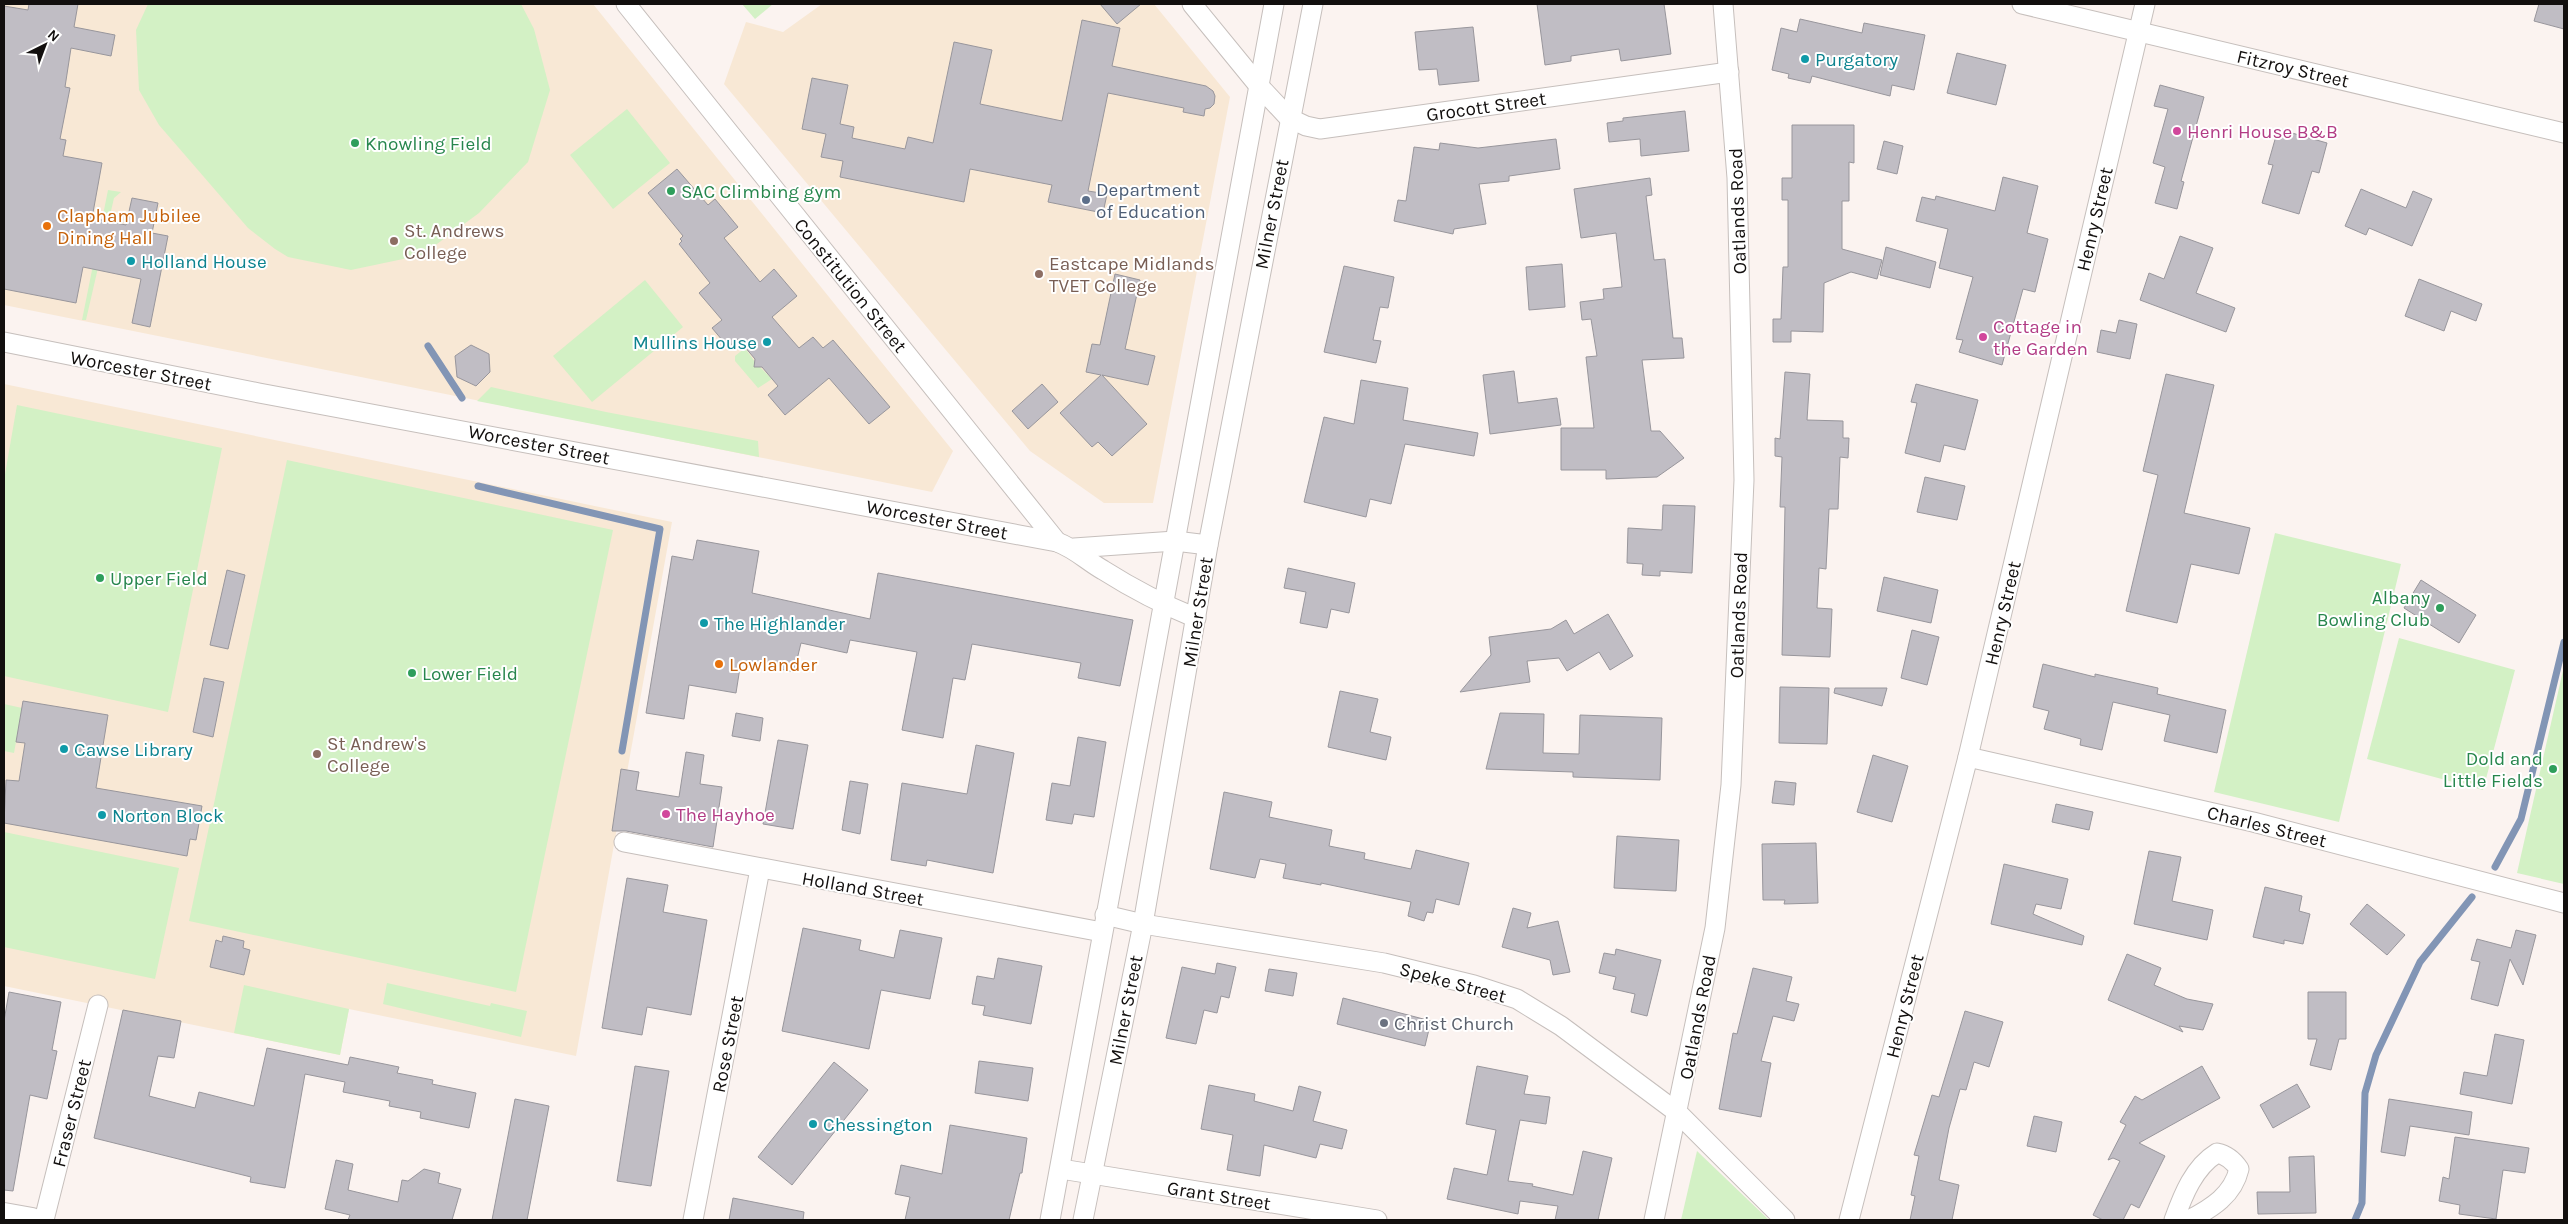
<svg xmlns="http://www.w3.org/2000/svg" width="2568" height="1224" viewBox="0 0 2568 1224" font-family="Karla,sans-serif">
<style>
.education{fill:#f8e8d5}
.green{fill:#d3f1c5}
.lines{fill:none;stroke-linecap:round;stroke-linejoin:round}
.stream{stroke:#8295b5;stroke-width:7}
.building{fill:#c0bdc4;stroke:#98969c}
.minor-casing{stroke:#c6bfbc;stroke-width:21}
.tertiary-casing{stroke:#c6bfbc;stroke-width:26}
.minor{stroke:#fff;stroke-width:19}
.tertiary{stroke:#fff;stroke-width:24}
.culture-dot{fill:#0f9aa8;stroke:#fff;stroke-width:2}
.hotel-dot{fill:#d1479c;stroke:#fff;stroke-width:2}
.leisure-dot{fill:#2e9e5b;stroke:#fff;stroke-width:2}
.service-dot{fill:#5c6f8a;stroke:#fff;stroke-width:2}
.food-dot{fill:#e8710a;stroke:#fff;stroke-width:2}
.education-dot{fill:#8d6e63;stroke:#fff;stroke-width:2}
.worship-dot{fill:#6b7280;stroke:#fff;stroke-width:2}
.labels{text-anchor:middle;stroke-width:4;stroke-linejoin:round;paint-order:stroke}
.culture-label{font-size:19px;fill:#0d838f;stroke:#fff;text-anchor:start}
.street-label{font-size:19px;fill:#120f0e;stroke:#fff}
.hotel-label{font-size:19px;fill:#b23c85;stroke:#fff;text-anchor:start}
.leisure-label{font-size:19px;fill:#27864d;stroke:#fff;text-anchor:start}
.service-label{font-size:19px;fill:#4e5e75;stroke:#fff;text-anchor:start}
.food-label{font-size:19px;fill:#c56008;stroke:#fff;text-anchor:start}
.education-label{font-size:19px;fill:#785e54;stroke:#fff;text-anchor:start}
.worship-label{font-size:19px;fill:#5b616d;stroke:#fff;text-anchor:start}
</style>
<rect width="100%" height="100%" fill="#fbf3f0"/>
<g class="education">
<path d="M4,4H593L953,451L932,492L4,305Z"/>
<path d="M822,4H1154L1230,97L1153,503H1104L1030,451L724,84L746,22L783,32Z"/>
<path d="M4,384L672,522L576,1056L349,1009L340,1055L4,986Z"/>
</g>
<g class="green">
<path d="M148,4H521L534,29L550,90L528,162L479,213L422,255L351,270L288,257L275,249L248,228L159,125L139,90L136,30Z"/>
<path d="M742,4H773L755,19Z"/>
<path d="M627,109L670,163L613,209L570,155Z"/>
<path d="M108,190L121,192L114,198L86,320H82Z"/>
<path d="M645,280L683,327L592,402L553,356Z"/>
<path d="M745,348L755,362L772,379L758,388L735,361V356Z"/>
<path d="M491,387L606,412L758,441L759,457L477,401Z"/>
<path d="M17,405L222,448L168,712L4,676V480Z"/>
<path d="M287,460L613,530L516,992L189,921Z"/>
<path d="M2275,533L2401,564L2339,822L2214,792Z"/>
<path d="M2399,638L2515,670L2483,790L2367,759Z"/>
<path d="M2564,666V884L2517,873Z"/>
<path d="M4,704L22,708L14,753L4,751Z"/>
<path d="M4,832L179,868L155,979L4,947Z"/>
<path d="M387,983L490,1006L491,1003L527,1011L521,1037L383,1004Z"/>
<path d="M244,985L349,1009L340,1055L234,1033Z"/>
<path d="M1697,1151L1769,1220H1681Z"/>
</g>
<g class="lines">
<g class="stream">
<path d="M428,346L462,398"/>
<path d="M478,486L660,529L622,751"/>
<path d="M2495,867L2521,819L2564,642"/>
<path d="M2355,1220L2362,1203L2365,1093L2376,1055L2420,962L2472,897"/>
</g>
</g>
<g class="building">
<path d="M29,4H78L74,27L115,35L111,56L71,48L65,87L70,88L60,139L66,140L63,156L102,163L92,218L126,225L132,198L158,203L152,233L168,236L150,327L132,323L141,279L83,267L76,303L4,289V6L28,10Z"/>
<path d="M1100,4H1141L1117,24Z"/>
<path d="M1537,4H1664L1671,54L1621,61L1619,49L1571,56V61L1545,65Z"/>
<path d="M2539,4H2564V29L2534,21Z"/>
<path d="M1800,19L1862,33L1864,23L1925,35L1914,90L1892,85L1890,96L1812,76L1810,83L1788,78L1789,74L1772,70L1781,28L1797,32Z"/>
<path d="M1082,20L1120,28L1112,66L1206,86L1213,91L1215,96L1214,104L1210,108L1205,109L1204,116L1183,112L1184,108L1108,93L1088,191L1107,194L1103,213L1048,202L1052,185L970,169L964,202L840,177L843,161L821,157L826,134L802,129L812,78L848,85L840,124L854,127L852,138L905,149L908,137L933,143L954,42L992,50L980,104L1062,121Z"/>
<path d="M1473,27L1479,81L1439,85L1437,69L1419,70L1415,32Z"/>
<path d="M1957,53L2006,65L1996,105L1947,93Z"/>
<path d="M2160,85L2204,97L2181,181L2184,182L2177,209L2155,203L2165,167L2153,163L2168,109L2154,106Z"/>
<path d="M1685,111L1689,151L1641,156L1640,139L1609,142L1607,123L1623,121V118Z"/>
<path d="M1792,125H1854V163L1849,162V201H1842V249L1882,260L1877,279L1851,272L1824,283L1823,332L1791,331V342H1773V319H1781L1783,267H1788V200H1782V178H1792Z"/>
<path d="M2278,129L2327,143L2319,173L2312,171L2299,214L2262,203L2273,165L2268,164Z"/>
<path d="M1556,139L1560,169L1509,176V181L1479,184L1486,224L1454,229L1453,234L1394,221L1398,200L1406,201L1414,147L1439,150L1440,143L1478,148Z"/>
<path d="M1884,141L1903,146L1897,174L1877,169Z"/>
<path d="M677,169L708,205L715,199L738,227L724,238L760,282L774,269L797,296L772,317L799,348L813,337L823,348L833,340L890,407L869,424L829,378L785,415L768,395L778,386L762,367H754L755,359L738,339L728,347L712,328L722,320L699,293L710,283L679,244L682,241L680,239L683,236L648,193Z"/>
<path d="M2003,177L2038,186L2027,233L2048,239L2035,292L2023,289L2002,365L1959,352L1963,340L1956,339L1973,277L1939,268L1948,229L1916,221L1922,197L1935,200L1936,196L1995,211Z"/>
<path d="M1650,178L1652,195L1646,196L1654,260L1665,259L1673,338H1682L1684,358L1642,360L1651,431H1660L1684,458L1657,477L1606,479V470H1561V428H1594L1586,357L1597,356L1591,319L1582,320L1580,302L1604,299L1603,289L1622,287L1616,233L1581,238L1574,189Z"/>
<path d="M2361,189L2406,208L2413,191L2432,199L2412,246L2369,228L2366,235L2345,226Z"/>
<path d="M2180,236L2213,248L2196,293L2235,308L2226,332L2140,300L2149,273L2164,279Z"/>
<path d="M1886,247L1936,262L1930,288L1880,275Z"/>
<path d="M1562,264L1565,307L1529,310L1526,267Z"/>
<path d="M1344,266L1394,277L1388,308L1380,307L1373,340L1381,341L1376,363L1324,352Z"/>
<path d="M1115,274L1140,280L1125,349L1155,356L1148,385L1102,375L1147,424L1112,456L1098,442L1092,447L1060,413L1101,375L1086,372L1092,344L1100,345Z"/>
<path d="M2419,279L2482,304L2476,321L2451,311L2444,331L2405,316Z"/>
<path d="M2119,320L2137,324L2130,359L2097,352L2101,330L2116,333Z"/>
<path d="M471,345L489,354L490,372L476,386L457,377L455,356Z"/>
<path d="M1514,371L1518,403L1557,398L1561,425L1490,434L1483,375Z"/>
<path d="M1785,372L1810,374L1807,420L1843,421V438H1849L1848,458L1840,457L1838,509H1829L1826,569L1819,568L1817,608L1832,609L1830,657L1782,655L1785,507H1780L1782,457L1775,456V438L1780,439Z"/>
<path d="M2166,374L2214,385L2184,513L2250,528L2239,574L2191,564L2177,623L2126,611L2158,475L2143,471Z"/>
<path d="M1361,380L1408,388L1403,420L1478,433L1474,456L1405,444L1391,504L1370,499L1366,517L1304,502L1324,417L1354,424Z"/>
<path d="M1042,384L1058,402L1028,429L1012,411Z"/>
<path d="M1916,384L1978,400L1965,450L1944,445L1940,462L1905,453L1917,403L1911,402Z"/>
<path d="M1925,477L1965,486L1957,520L1917,512Z"/>
<path d="M1663,505L1695,506L1692,573L1660,571V576L1642,575L1643,564L1627,563L1628,528L1662,530Z"/>
<path d="M697,540L759,551L752,593L870,619L878,573L1133,620L1120,686L1078,678L1081,663L972,644L965,680L953,678L943,738L902,730L917,652L850,640L847,653L801,643L794,672L741,661L736,693L689,685L684,719L646,713L672,556L693,560Z"/>
<path d="M1288,568L1355,583L1349,613L1331,609L1327,628L1300,623L1306,592L1284,588Z"/>
<path d="M227,570L245,575L228,649L210,645Z"/>
<path d="M1884,577L1938,590L1931,623L1877,611Z"/>
<path d="M2421,580L2476,615L2459,643L2404,608Z"/>
<path d="M1608,614L1633,656L1610,670L1599,652L1567,671L1559,658L1527,661L1530,682L1460,692L1491,655L1489,637L1551,629L1566,620L1574,634Z"/>
<path d="M1912,630L1939,637L1927,685L1901,678Z"/>
<path d="M2043,664L2095,677V674L2158,688L2157,694L2226,710L2217,753L2164,741L2170,715L2113,702L2102,750L2080,745L2081,739L2044,729L2049,711L2033,707Z"/>
<path d="M204,678L224,682L213,737L193,732Z"/>
<path d="M1780,687L1829,688L1827,744L1779,743Z"/>
<path d="M1835,688H1887L1882,706L1834,693Z"/>
<path d="M1340,691L1378,699L1370,732L1391,737L1386,760L1328,747Z"/>
<path d="M23,701L108,715L96,788L202,806L196,840L190,839L187,856L4,823L6,780L19,781L25,743L16,742Z"/>
<path d="M736,713L763,718L760,741L732,736Z"/>
<path d="M1500,713L1544,714L1543,753L1579,754L1580,715L1662,718L1660,780L1573,777V772L1486,769Z"/>
<path d="M1078,737L1106,742L1094,817L1074,814L1072,824L1046,820L1052,783L1070,786Z"/>
<path d="M778,740L808,745L793,829L763,824Z"/>
<path d="M976,745L1014,753L993,873L927,860L926,866L891,860L902,783L967,794Z"/>
<path d="M686,752L704,755L700,784L722,787L713,847L626,831H612L621,769L639,772L636,790L679,797Z"/>
<path d="M1873,755L1908,766L1892,822L1857,812Z"/>
<path d="M850,781L868,784L860,834L842,830Z"/>
<path d="M1775,781L1796,783L1794,805L1772,803Z"/>
<path d="M1224,792L1272,802L1269,817L1332,830L1329,846L1365,853L1364,859L1411,869L1416,850L1469,863L1459,905L1436,899L1433,913L1427,912L1424,921L1408,916L1411,902L1321,883V885L1283,878L1286,864L1260,859L1255,878L1210,869Z"/>
<path d="M2056,804L2093,812L2089,830L2052,822Z"/>
<path d="M1617,836L1679,840L1676,891L1614,888Z"/>
<path d="M1816,843L1818,903L1784,904L1785,900H1763L1762,844Z"/>
<path d="M2149,851L2181,857L2172,901L2213,910L2207,940L2134,924Z"/>
<path d="M2004,864L2068,879L2061,909L2036,904L2033,914L2084,936L2082,945L1991,924Z"/>
<path d="M627,878L668,885L663,912L707,920L691,1015L647,1007L642,1035L602,1028Z"/>
<path d="M2265,887L2302,896L2299,911L2310,914L2303,944L2284,940V944L2253,937Z"/>
<path d="M2367,904L2405,935L2387,955L2350,924Z"/>
<path d="M1513,908L1531,913L1527,928L1558,921L1570,972L1553,975L1550,960L1502,947Z"/>
<path d="M803,928L861,940L859,950L894,958L900,930L942,938L930,999L881,990L869,1049L782,1031Z"/>
<path d="M2516,930L2536,935L2523,985L2510,959L2498,1006L2471,999L2480,962L2471,960L2477,939L2511,948Z"/>
<path d="M223,936L244,941L243,948L250,950L244,975L210,967L216,940L222,942Z"/>
<path d="M1616,949L1661,960L1647,1016L1631,1012L1635,994L1613,989L1616,977L1599,973L1604,953L1615,955Z"/>
<path d="M2127,954L2161,968L2154,985L2187,999L2213,1004L2203,1030L2179,1026L2183,1032L2108,1000Z"/>
<path d="M998,958L1042,966L1031,1024L983,1015L985,1006L972,1004L977,976L994,979Z"/>
<path d="M1217,963L1236,967L1229,998L1221,996L1217,1013L1204,1010L1196,1044L1166,1038L1182,967L1215,974Z"/>
<path d="M1753,968L1792,977L1786,1001L1799,1004L1794,1021L1773,1016L1761,1061L1771,1063L1761,1117L1719,1109L1733,1033L1737,1034Z"/>
<path d="M1269,969L1297,973L1293,996L1265,991Z"/>
<path d="M9,992L61,1002L52,1050L57,1051L47,1099L30,1095L13,1191L4,1190V1021Z"/>
<path d="M2308,992H2346V1039H2339L2331,1070L2310,1065L2317,1039H2308Z"/>
<path d="M1343,998L1431,1021L1425,1046L1337,1024Z"/>
<path d="M123,1010L181,1021L174,1058L158,1056L149,1096L195,1108L199,1092L254,1106L267,1048L348,1065L350,1057L399,1067L397,1073L433,1080L432,1084L476,1093L469,1128L420,1118L421,1112L389,1106L390,1101L343,1092L345,1082L305,1074L285,1188L250,1182L251,1177L94,1138Z"/>
<path d="M1965,1011L2003,1022L1989,1067L1974,1062L1966,1090L1960,1089L1949,1128L1939,1180L1959,1185L1952,1220H1910L1915,1196L1911,1195L1919,1156L1914,1155L1932,1095L1939,1097Z"/>
<path d="M2495,1034L2524,1040L2512,1104L2460,1094L2464,1072L2487,1076Z"/>
<path d="M979,1061L1033,1068L1028,1101L975,1093Z"/>
<path d="M834,1062L868,1090L792,1185L758,1157Z"/>
<path d="M635,1066L669,1071L651,1186L617,1181Z"/>
<path d="M1477,1066L1528,1076L1524,1094L1550,1097L1546,1124L1520,1120L1508,1181L1533,1184L1532,1186L1573,1195L1583,1151L1612,1158L1598,1220H1555L1558,1206L1520,1201L1518,1214L1447,1199L1454,1168L1487,1175L1496,1130L1466,1124Z"/>
<path d="M2202,1066L2220,1098L2139,1143L2165,1156L2139,1208L2131,1204L2123,1220H2103L2093,1215L2120,1161L2113,1158L2108,1160L2126,1125L2120,1122L2135,1096L2142,1100Z"/>
<path d="M2297,1084L2310,1107L2273,1128L2260,1105Z"/>
<path d="M1209,1085L1255,1094L1254,1101L1293,1111L1299,1086L1321,1092L1313,1121L1347,1130L1342,1149L1320,1144L1316,1158L1264,1145L1260,1176L1227,1170L1233,1135L1201,1129Z"/>
<path d="M515,1099L549,1106L527,1220H492Z"/>
<path d="M2389,1099L2472,1112L2469,1135L2410,1126L2405,1156L2381,1152Z"/>
<path d="M2034,1116L2062,1122L2056,1152L2027,1146Z"/>
<path d="M950,1125L1027,1138L1022,1173H1020L1009,1220H905L910,1197L895,1194L901,1165L942,1174Z"/>
<path d="M2455,1137L2529,1148L2525,1173L2503,1170L2496,1219L2459,1214L2460,1205L2439,1201L2443,1177L2449,1179Z"/>
<path d="M2314,1156L2316,1213L2258,1214L2257,1192H2290L2289,1157Z"/>
<path d="M336,1160L353,1164L348,1190L398,1202L402,1180L408,1181L424,1169L440,1173L438,1183L461,1189L452,1220H348L350,1215L325,1209Z"/>
<path d="M733,1198L804,1212L803,1220H729Z"/>
</g>
<g class="lines">
<defs>
<g id="minor">
<path d="M626,4L1057,542"/>
<path d="M1192,4L1259,86L1289,118L1306,126L1320,129L1729,72"/>
<path d="M2022,4L2564,133"/>
<path d="M4,342L259,393L1057,542C1076,549 1087,561 1103,570C1133,589 1164,605 1196,618"/>
<path d="M1074,548L1175,541L1208,545"/>
<path d="M1968,757L2253,822L2564,903"/>
<path d="M624,842L1102,932"/>
<path d="M1105,915L1143,924L1384,963L1474,985L1517,999L1561,1026L1678,1113L1785,1220"/>
<path d="M1061,1169L1377,1220"/>
<path d="M44,1220L98,1005"/>
<path d="M693,1220L760,869"/>
<path d="M1050,1220L1274,4"/>
<path d="M1083,1220L1143,924L1208,545L1313,4"/>
<path d="M1654,1220L1715,928L1731,785L1744,480L1737,178L1723,4"/>
<path d="M1849,1220L1968,757L2145,4"/>
<path d="M2174,1220C2183,1195 2194,1167 2217,1153C2227,1155 2233,1160 2239,1169C2233,1195 2212,1208 2189,1220"/>
</g>
<path id="tertiary" d="M4,1215L32,1220"/>
</defs>
<use href="#minor" class="minor-casing"/>
<use href="#tertiary" class="tertiary-casing"/>
<use href="#minor" class="minor"/>
<use href="#tertiary" class="tertiary"/>
</g>
<g class="culture-dot">
<circle cx="1805" cy="59" r="5"/>
<circle cx="131" cy="261" r="5"/>
<circle cx="767" cy="342" r="5"/>
<circle cx="704" cy="623" r="5"/>
<circle cx="64" cy="749" r="5"/>
<circle cx="102" cy="815" r="5"/>
<circle cx="813" cy="1124" r="5"/>
</g>
<g class="hotel-dot">
<circle cx="2177" cy="131" r="5"/>
<circle cx="1983" cy="337" r="5"/>
<circle cx="666" cy="814" r="5"/>
</g>
<g class="leisure-dot">
<circle cx="355" cy="143" r="5"/>
<circle cx="671" cy="191" r="5"/>
<circle cx="100" cy="578" r="5"/>
<circle cx="2440" cy="608" r="5"/>
<circle cx="412" cy="673" r="5"/>
<circle cx="2553" cy="769" r="5"/>
</g>
<circle class="service-dot" cx="1086" cy="200" r="5"/>
<g class="food-dot">
<circle cx="47" cy="226" r="5"/>
<circle cx="719" cy="664" r="5"/>
</g>
<g class="education-dot">
<circle cx="394" cy="241" r="5"/>
<circle cx="1039" cy="274" r="5"/>
<circle cx="317" cy="754" r="5"/>
</g>
<circle class="worship-dot" cx="1384" cy="1023" r="5"/>
<g class="labels">
<g class="culture-label">
<text x="1815" y="66">Purgatory</text>
<text x="141" y="268">Holland House</text>
<text x="757" y="349" text-anchor="end">Mullins House</text>
<text x="714" y="630">The Highlander</text>
<text x="74" y="756">Cawse Library</text>
<text x="112" y="822">Norton Block</text>
<text x="823" y="1131">Chessington</text>
</g>
<g class="street-label">
<text transform="translate(2293 68) rotate(13)" y="7">Fitzroy Street</text>
<text transform="translate(1486 106) rotate(-8)" y="7">Grocott Street</text>
<text transform="translate(1737 211) rotate(-92)" y="7">Oatlands Road</text>
<text transform="translate(1271 214) rotate(-79)" y="7">Milner Street</text>
<text transform="translate(2094 219) rotate(-77)" y="7">Henry Street</text>
<text transform="translate(851 285) rotate(51)" y="7">Constitution Street</text>
<text transform="translate(141 370) rotate(11)" y="7">Worcester Street</text>
<text transform="translate(539 444) rotate(11)" y="7">Worcester Street</text>
<text transform="translate(937 519) rotate(11)" y="7">Worcester Street</text>
<text transform="translate(1197 612) rotate(-81)" y="7">Milner Street</text>
<text transform="translate(2002 613) rotate(-77)" y="7">Henry Street</text>
<text transform="translate(1738 615) rotate(-88)" y="7">Oatlands Road</text>
<text transform="translate(2267 826) rotate(14)" y="7">Charles Street</text>
<text transform="translate(863 888) rotate(10)" y="7">Holland Street</text>
<text transform="translate(1453 982) rotate(15)" y="7">Speke Street</text>
<text transform="translate(1904 1006) rotate(-76)" y="7">Henry Street</text>
<text transform="translate(1125 1010) rotate(-79)" y="7">Milner Street</text>
<text transform="translate(1697 1017) rotate(-79)" y="7">Oatlands Road</text>
<text transform="translate(727 1044) rotate(-79)" y="7">Rose Street</text>
<text transform="translate(71 1113) rotate(-76)" y="7">Fraser Street</text>
<text transform="translate(1219 1195) rotate(9)" y="7">Grant Street</text>
</g>
<g class="hotel-label">
<text x="2187" y="138">Henri House B&amp;B</text>
<text x="1993" y="333">Cottage in<tspan x="1993" dy="22">the Garden</tspan></text>
<text x="676" y="821">The Hayhoe</text>
</g>
<g class="leisure-label">
<text x="365" y="150">Knowling Field</text>
<text x="681" y="198">SAC Climbing gym</text>
<text x="110" y="585">Upper Field</text>
<text x="2430" y="604" text-anchor="end">Albany<tspan x="2430" dy="22">Bowling Club</tspan></text>
<text x="422" y="680">Lower Field</text>
<text x="2543" y="765" text-anchor="end">Dold and<tspan x="2543" dy="22">Little Fields</tspan></text>
</g>
<g class="service-label">
<text x="1096" y="196">Department<tspan x="1096" dy="22">of Education</tspan></text>
</g>
<g class="food-label">
<text x="57" y="222">Clapham Jubilee<tspan x="57" dy="22">Dining Hall</tspan></text>
<text x="729" y="671">Lowlander</text>
</g>
<g class="education-label">
<text x="404" y="237">St. Andrews<tspan x="404" dy="22">College</tspan></text>
<text x="1049" y="270">Eastcape Midlands<tspan x="1049" dy="22">TVET College</tspan></text>
<text x="327" y="750">St Andrew's<tspan x="327" dy="22">College</tspan></text>
</g>
<g class="worship-label">
<text x="1394" y="1030">Christ Church</text>
</g>
</g>
<rect width="2568" height="1224" fill="none" stroke="#120f0e" stroke-width="10"/>
<g transform="translate(45 45) rotate(42)" stroke="#ffffff" stroke-width="4" paint-order="stroke">
<path d="M0-4L9 19L0 12L-9 19Z" fill="#120f0e"/>
<text y="-8" font-size="14" font-weight="bold" text-anchor="middle" fill="#120f0e">N</text>
</g>
</svg>
